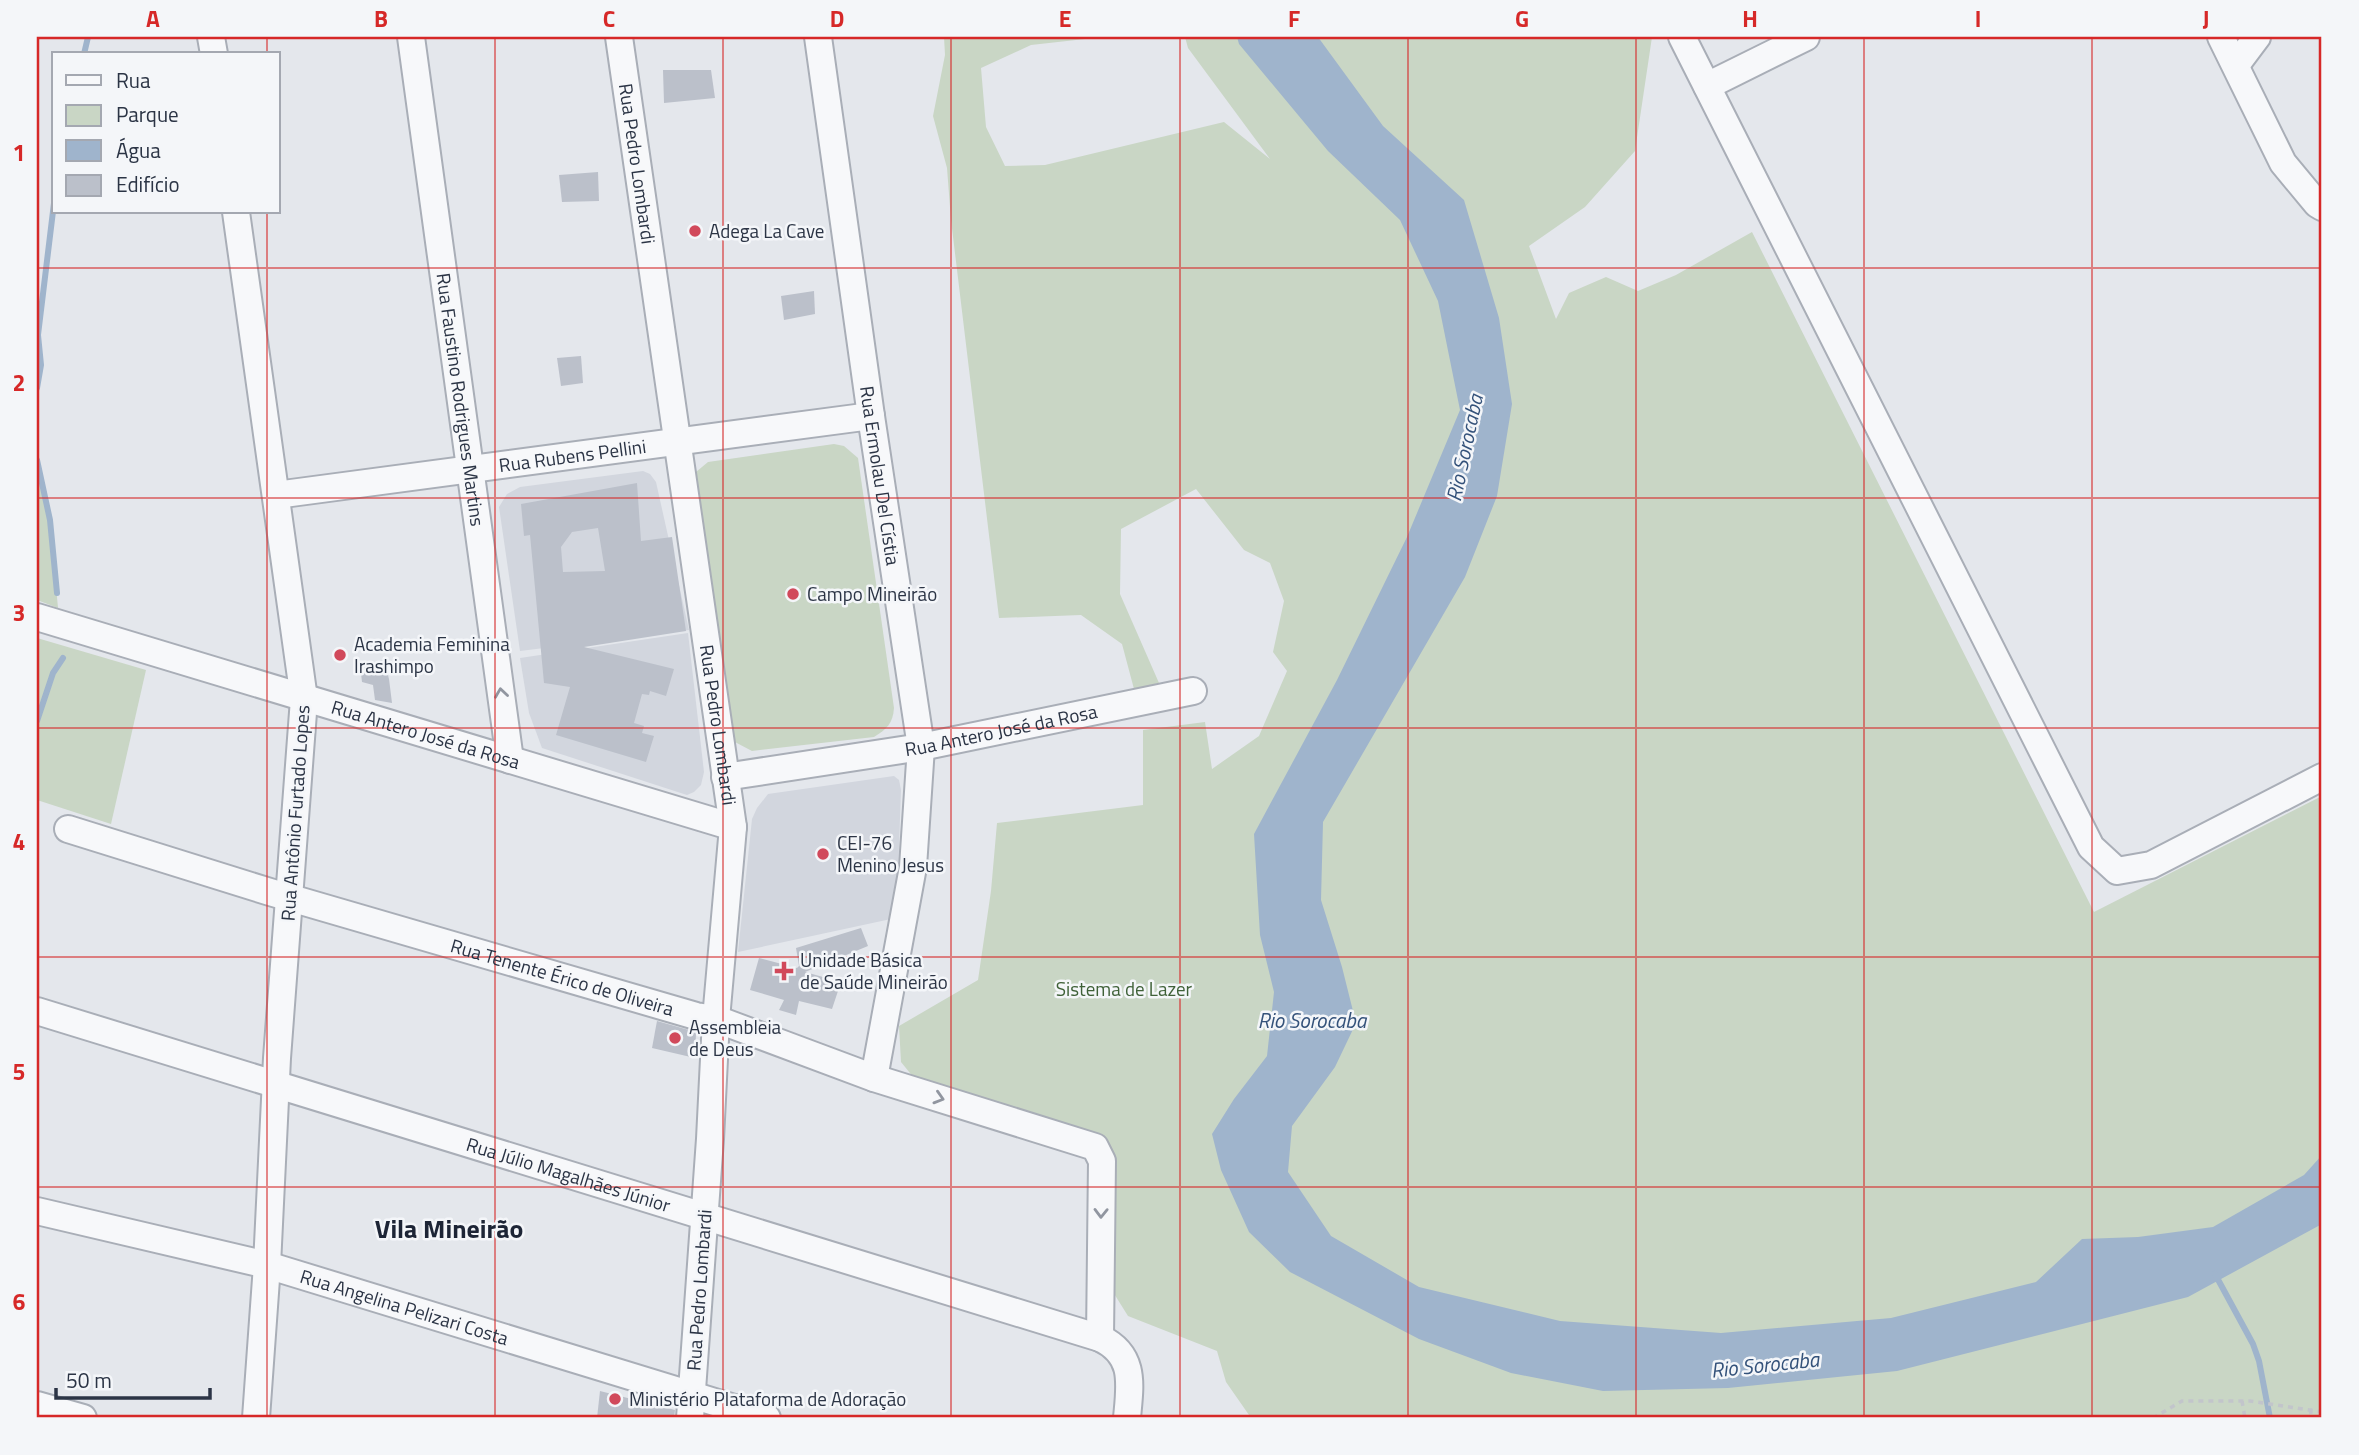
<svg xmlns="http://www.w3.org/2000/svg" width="2359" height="1455" viewBox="0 0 2359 1455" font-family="'Titillium Web',sans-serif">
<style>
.built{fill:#d2d6de}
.green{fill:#c9d6c5}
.water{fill:#9fb4cc}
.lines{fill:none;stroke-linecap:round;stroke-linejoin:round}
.stream{stroke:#9fb4cc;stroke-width:6}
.building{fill:#bbc0ca;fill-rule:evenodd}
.minor-casing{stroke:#a9aeb7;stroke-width:30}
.path{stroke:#c2c5cb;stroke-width:3.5;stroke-dasharray:5 5;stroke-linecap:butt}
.minor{stroke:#f7f8fa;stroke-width:26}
.oneway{stroke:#9196a0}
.grid{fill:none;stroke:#d62828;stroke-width:2;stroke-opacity:0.55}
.poi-dot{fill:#d1495b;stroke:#f4f6f9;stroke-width:2.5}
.labels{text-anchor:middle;stroke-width:5;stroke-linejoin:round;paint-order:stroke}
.street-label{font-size:19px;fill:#2b3445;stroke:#f4f6f9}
.poi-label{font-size:19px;fill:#2b3445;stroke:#f4f6f9;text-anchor:start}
.park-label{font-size:19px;fill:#3f6138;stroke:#f4f6f9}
.water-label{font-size:21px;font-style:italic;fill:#34527a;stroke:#f4f6f9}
.district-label{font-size:26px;font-weight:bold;fill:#1d2536;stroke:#f4f6f9}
.neatline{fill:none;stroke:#d62828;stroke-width:2.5}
.grid-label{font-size:23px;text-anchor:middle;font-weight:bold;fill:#d62828}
</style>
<rect width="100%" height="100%" fill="#e4e7ec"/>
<g class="built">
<path d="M643,471L650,474L656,482L689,630L520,651L499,507L507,494L520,487Z"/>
<path d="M688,633L704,772L701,785L694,792L687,795L542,748L529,713L520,658Z"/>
<path d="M894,776L899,780L901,790L898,875L891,919L738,952L752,819L757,808L768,794Z"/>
</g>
<g class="green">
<path d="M944,37H1103L1031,45L981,68L986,127L1005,166L1045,165L1224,122L1270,159L1188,48L1185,37H1652L1635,151L1585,207L1529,246L1556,319L1569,293L1606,277L1638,291L1676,275L1752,232L2094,912L2322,796V1418H1248L1249,1415L1226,1382L1217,1351L1128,1316L1108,1284L1106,1156L1095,1133L914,1078L901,1062L899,1026L978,980L991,891L997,823L1143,805V730L1205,722L1212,769L1259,736L1287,671L1273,652L1284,601L1270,563L1244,550L1196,489L1121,529L1120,594L1159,683L1134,689L1122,644L1081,615L999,618L951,220L947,168L933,116L945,55Z"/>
<path d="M834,444L844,446L858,458L894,708C893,723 887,729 874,737L752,751L733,741L695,480L696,472L708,462Z"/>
<path d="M37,460L50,520L58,608L37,600Z"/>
<path d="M37,638L146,670L111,824L37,800Z"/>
</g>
<path class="water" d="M1237,37H1318L1383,126L1464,200L1499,318L1512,404L1497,496L1465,577L1323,822L1321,900L1342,967L1356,1023L1335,1067L1292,1126L1288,1172L1331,1236L1419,1287L1560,1321L1721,1333L1891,1318L2036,1282L2082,1239L2138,1237L2213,1227L2304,1175L2322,1155V1224L2188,1297L1897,1371L1728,1388L1603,1391L1511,1373L1419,1339L1290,1272L1249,1232L1221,1170L1212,1134L1234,1099L1267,1056L1274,992L1260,935L1254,834L1337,680L1407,537L1460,410L1438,301L1400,220L1328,151L1239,44Z"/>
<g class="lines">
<g class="stream">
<path d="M84,54L88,37"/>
<path d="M37,388L41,365L38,335L54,203"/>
<path d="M37,460L50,520L57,593"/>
<path d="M37,721L53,673L63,658"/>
<path d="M2215,1274L2253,1344L2259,1361L2270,1418"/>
</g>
</g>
<g class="building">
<path d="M663,70H711L715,98L664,103Z"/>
<path d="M598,172L599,201L562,202L559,175Z"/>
<path d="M814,291L815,314L784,320L781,296Z"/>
<path d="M581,356L583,383L561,386L557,358Z"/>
<path d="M637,483L641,541L672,537L686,631L584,647L674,669L666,696L650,691L649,695L642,694L634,723L644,726L642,733L654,736L646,762L556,735L570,687L544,683L530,535L524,536L521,504ZM598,528L605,571L563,572L561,547L572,532Z"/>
<path d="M384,660L389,679L392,703L375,700L373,685L362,682L360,665Z"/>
<path d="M861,928L868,946L805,972L841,982L832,1009L799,1001L796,1015L779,1010L784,1000L750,990L759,958L797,968L799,966L796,948Z"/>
<path d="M657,1021L696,1032L695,1058L652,1048Z"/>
<path d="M600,1391L675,1410L674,1418H597Z"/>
</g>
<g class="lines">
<defs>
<g id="minor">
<path d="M211,37L214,54"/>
<path id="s1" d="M411,37L510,760"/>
<path id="s2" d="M619,37L733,827L716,1019L710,1139L690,1418"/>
<path id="s3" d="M818,37L871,416L921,747L913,867L874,1078"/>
<path d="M1682,37L2091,847L2117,871L2151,865L2322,777"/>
<path d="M2221,37L2283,163L2317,204L2322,207"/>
<path d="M2236,65L2257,37"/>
<path d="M1707,86L1806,37"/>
<path d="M236,212L304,699L277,1058L267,1265L256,1418"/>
<path id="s4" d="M276,495L871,416"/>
<path id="s5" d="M37,617L733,827"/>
<path id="s6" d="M725,777L921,747L1193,691"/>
<path id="s7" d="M68,829L270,892L696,1016L716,1019L874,1078L1095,1147L1102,1161L1100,1338"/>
<path id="s8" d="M37,1011L1100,1338C1136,1355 1130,1385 1127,1418"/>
<path id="s9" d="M37,1211L267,1265L767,1418"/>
<path d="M37,1405L83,1418"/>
</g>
</defs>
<use href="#minor" class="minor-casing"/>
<g class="path">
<path d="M2242,1401L2245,1418"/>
<path d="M2310,1409L2312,1418"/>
<path d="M2153,1418L2182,1401H2250L2322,1412"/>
</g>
<use href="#minor" class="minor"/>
</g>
<defs><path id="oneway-chevron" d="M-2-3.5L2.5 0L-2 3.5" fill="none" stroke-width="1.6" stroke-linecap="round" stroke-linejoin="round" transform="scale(1.75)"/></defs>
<g class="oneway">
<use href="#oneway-chevron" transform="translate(501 693) rotate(-98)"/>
<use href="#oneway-chevron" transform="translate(939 1098) rotate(17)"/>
<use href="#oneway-chevron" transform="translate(1101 1213) rotate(91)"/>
</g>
<path class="grid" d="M267,37V54M495,37V1418M723,37V1418M951,37V1418M1180,37V1418M1408,37V1418M1636,37V1418M1864,37V1418M2092,37V1418M267,212V1418M37,268H2322M37,498H2322M37,728H2322M37,957H2322M37,1187H2322"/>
<g class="poi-dot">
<circle cx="695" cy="231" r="7"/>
<circle cx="793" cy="594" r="7"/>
<circle cx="340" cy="655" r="7"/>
<circle cx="823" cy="854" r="7"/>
<path d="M780.5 960.5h7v7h7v7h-7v7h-7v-7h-7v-7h7z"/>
<circle cx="675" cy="1038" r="7"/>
<circle cx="615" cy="1399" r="7"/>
</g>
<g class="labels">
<g class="street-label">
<text dy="7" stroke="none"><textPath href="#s2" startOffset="128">Rua Pedro Lombardi</textPath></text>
<text dy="7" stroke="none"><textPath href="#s1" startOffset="366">Rua Faustino Rodrigues Martins</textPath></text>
<text dy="7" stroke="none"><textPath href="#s4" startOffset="299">Rua Rubens Pellini</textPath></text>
<text dy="7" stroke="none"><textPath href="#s3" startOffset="443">Rua Ermolau Del Cístia</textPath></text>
<text dy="7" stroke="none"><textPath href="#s2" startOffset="695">Rua Pedro Lombardi</textPath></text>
<text dy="7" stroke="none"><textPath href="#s6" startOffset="280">Rua Antero José da Rosa</textPath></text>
<text dy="7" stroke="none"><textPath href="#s5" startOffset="406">Rua Antero José da Rosa</textPath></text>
<text transform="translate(295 813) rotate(-86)" y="7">Rua Antônio Furtado Lopes</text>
<text dy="7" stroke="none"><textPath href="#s7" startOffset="516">Rua Tenente Érico de Oliveira</textPath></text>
<text dy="7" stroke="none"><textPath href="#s8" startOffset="556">Rua Júlio Magalhães Júnior</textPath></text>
<text transform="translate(699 1290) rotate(-86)" y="7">Rua Pedro Lombardi</text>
<text dy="7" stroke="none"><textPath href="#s9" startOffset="380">Rua Angelina Pelizari Costa</textPath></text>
</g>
<g class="poi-label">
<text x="709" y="238">Adega La Cave</text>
<text x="807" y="601">Campo Mineirão</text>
<text x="354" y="651">Academia Feminina<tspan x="354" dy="22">Irashimpo</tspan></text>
<text x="837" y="850">CEI-76<tspan x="837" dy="22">Menino Jesus</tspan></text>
<text x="800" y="967">Unidade Básica<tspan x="800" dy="22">de Saúde Mineirão</tspan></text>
<text x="689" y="1034">Assembleia<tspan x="689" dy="22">de Deus</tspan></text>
<text x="629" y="1406">Ministério Plataforma de Adoração</text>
</g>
<g class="park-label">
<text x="1124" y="996">Sistema de Lazer</text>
</g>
<g class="water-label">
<text transform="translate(1465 448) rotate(-78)" y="7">Rio Sorocaba</text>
<text x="1312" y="1028">Rio Sorocaba</text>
<text transform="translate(1765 1365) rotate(-6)" y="7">Rio Sorocaba</text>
</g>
<g class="district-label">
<text x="449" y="1238">Vila Mineirão</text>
</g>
</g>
<rect width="2359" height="1455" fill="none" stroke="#f4f6f9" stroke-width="77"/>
<rect x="52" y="52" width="228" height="161" fill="#f4f6f9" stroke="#a4a8b1" stroke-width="2"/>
<rect x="66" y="75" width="35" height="10" fill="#f7f8fa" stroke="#a4a8b1" stroke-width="2"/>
<text x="116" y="88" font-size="21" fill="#2b3445">Rua</text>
<rect x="66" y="105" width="35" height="21" fill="#c9d6c5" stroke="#a4a8b1" stroke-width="2"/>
<text x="116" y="122" font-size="21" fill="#2b3445">Parque</text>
<rect x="66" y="140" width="35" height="21" fill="#9fb4cc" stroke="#a4a8b1" stroke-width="2"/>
<text x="116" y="158" font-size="21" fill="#2b3445">Água</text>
<rect x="66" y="175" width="35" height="21" fill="#bbc0ca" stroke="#a4a8b1" stroke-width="2"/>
<text x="116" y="192" font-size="21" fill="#2b3445">Edifício</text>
<path d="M56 1388v10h154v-10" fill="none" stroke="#2b3445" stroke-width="3.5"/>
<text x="66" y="1388" font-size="21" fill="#2b3445" stroke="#f4f6f9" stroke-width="5" paint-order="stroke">50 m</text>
<rect x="38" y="38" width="2282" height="1378" class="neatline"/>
<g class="grid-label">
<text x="153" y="27">A</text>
<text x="381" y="27">B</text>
<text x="609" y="27">C</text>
<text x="837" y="27">D</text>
<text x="1065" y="27">E</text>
<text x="1294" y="27">F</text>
<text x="1522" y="27">G</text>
<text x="1750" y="27">H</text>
<text x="1978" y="27">I</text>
<text x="2206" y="27">J</text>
<text x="19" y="161">1</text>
<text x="19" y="391">2</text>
<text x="19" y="621">3</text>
<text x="19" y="850">4</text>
<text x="19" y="1080">5</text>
<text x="19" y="1310">6</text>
</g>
</svg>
